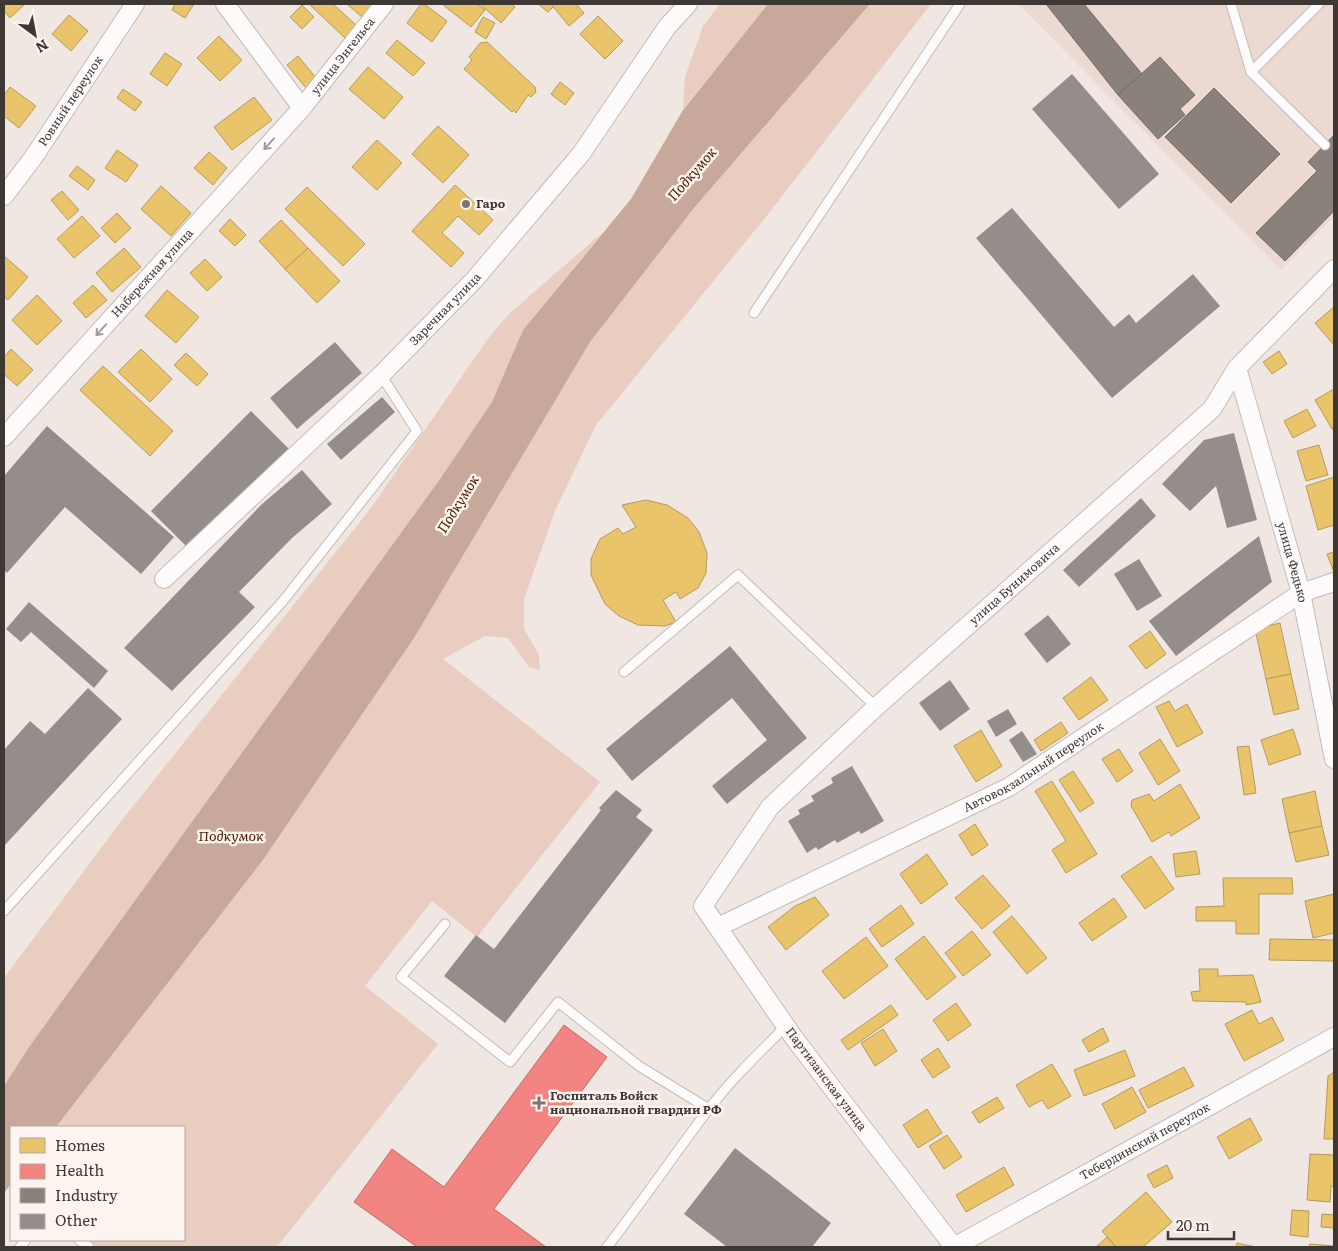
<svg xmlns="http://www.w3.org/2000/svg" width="1338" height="1251" viewBox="0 0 1338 1251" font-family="Literata,serif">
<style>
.built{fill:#ebd9d2}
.green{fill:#e8cdc0}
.water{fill:#c7a89a}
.homes{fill:#e9c46a;stroke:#b69a5a}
.health{fill:#f28482;stroke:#bc6d6b}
.industry{fill:#8a817c;stroke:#736b67}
.building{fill:#948d8a}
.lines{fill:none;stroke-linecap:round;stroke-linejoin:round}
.lane-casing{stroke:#c2bcb8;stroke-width:11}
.street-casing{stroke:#c2bcb8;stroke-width:20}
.lane{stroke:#fdfbfb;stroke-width:9}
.street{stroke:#fdfbfb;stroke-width:18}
.oneway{stroke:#9e9a98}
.poi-dot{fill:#7c7572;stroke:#fef4ef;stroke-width:2}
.labels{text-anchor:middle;stroke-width:5;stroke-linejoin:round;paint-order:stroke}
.street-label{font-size:12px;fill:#3e3835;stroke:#fef4ef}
.poi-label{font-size:12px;font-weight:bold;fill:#3e3835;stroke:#fef4ef;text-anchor:start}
.water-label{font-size:14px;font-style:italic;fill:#4e1b00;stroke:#fef4ef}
</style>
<rect width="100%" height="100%" fill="#f0e7e3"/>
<path class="built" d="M1018,4H1334V217L1281,270Z"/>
<g class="green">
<path d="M720,4H768L683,109L685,77L703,26Z"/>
<path d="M870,4H931L769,213L596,425L555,511L524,599V629L539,655L540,670L529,667L508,638L485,636L443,659L600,782L477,937L432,901L365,986L438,1044L277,1247H89L79,1240H184V1127H56L263,860L414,638L590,342L694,208Z"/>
<path d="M602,233L523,330L492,402L440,479L29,1047L4,1086V978L122,820L371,508L489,337L510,313Z"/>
</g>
<path class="water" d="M768,4H870L694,208L590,342L414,638L263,860L56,1127H11V1184L4,1193V1086L29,1047L440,479L492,402L523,330L631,199L683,110Z"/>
<g class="homes">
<path d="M4,4H25L10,18L4,11Z"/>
<path d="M175,4H194L185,18L172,10Z"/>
<path d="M309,4H333L357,26L345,38Z"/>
<path d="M347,4H374L362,17Z"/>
<path d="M421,4H424L447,21L432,42L407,23Z"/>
<path d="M442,4H477L485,10L471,27Z"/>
<path d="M480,4H511L515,7L501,23Z"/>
<path d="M538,4H551L554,6L548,12Z"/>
<path d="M551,4H576L584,13L569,26Z"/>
<path d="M302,5L314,17L302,29L290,17Z"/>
<path d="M69,15L88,31L71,51L52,34Z"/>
<path d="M598,16L623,41L605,59L580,34Z"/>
<path d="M483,17L495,23L486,39L475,32Z"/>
<path d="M219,36L242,60L220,81L197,58Z"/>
<path d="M397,40L425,63L413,76L386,53Z"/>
<path d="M487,42L535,87L536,92L531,97L528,95L516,113L514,110L512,112L464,69L472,60L469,57L473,52L480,43Z"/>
<path d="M165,53L182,64L167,86L150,74Z"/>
<path d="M298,56L317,79L306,88L287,65Z"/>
<path d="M368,67L403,97L384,119L349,89Z"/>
<path d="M560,82L574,93L565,105L551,94Z"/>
<path d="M10,87L36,106L19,128L4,116V95Z"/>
<path d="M123,89L142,102L135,111L117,98Z"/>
<path d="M254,97L272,120L232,150L214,127Z"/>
<path d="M438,126L469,155L443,183L412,154Z"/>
<path d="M377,140L402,163L377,190L352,167Z"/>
<path d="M117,150L138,165L126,182L105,168Z"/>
<path d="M209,152L227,168L213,185L194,168Z"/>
<path d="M77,166L95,180L88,190L69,176Z"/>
<path d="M455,185L493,220L479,235L458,216L442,233L464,253L451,267L412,231Z"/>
<path d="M161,186L191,213L171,236L141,209Z"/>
<path d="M307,187L365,244L343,266L285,209Z"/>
<path d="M62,191L79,210L68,220L51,200Z"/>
<path d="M117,213L131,228L115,243L101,228Z"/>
<path d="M82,216L100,236L74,258L57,239Z"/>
<path d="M230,219L246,235L235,246L219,231Z"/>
<path d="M281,220L308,248L285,269L259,241Z"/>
<path d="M124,248L141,267L112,292L96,273Z"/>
<path d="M308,248L340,281L317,303L285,269Z"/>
<path d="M4,256L28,277L8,300L4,297Z"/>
<path d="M205,259L222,277L207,291L190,273Z"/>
<path d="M93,285L107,300L86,318L73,303Z"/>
<path d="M167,290L199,317L176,343L145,316Z"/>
<path d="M37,295L62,321L37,345L12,320Z"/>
<path d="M1334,307V345L1315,323Z"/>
<path d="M11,349L33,370L17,386L4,374V357Z"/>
<path d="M141,349L172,379L150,402L118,372Z"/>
<path d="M1279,351L1287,364L1272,374L1263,362Z"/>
<path d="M186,353L208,374L197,386L174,365Z"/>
<path d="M103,366L173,431L150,456L80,390Z"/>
<path d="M1334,389V428L1332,429L1315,400Z"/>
<path d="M1307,409L1316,426L1293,438L1284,421Z"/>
<path d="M1319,445L1328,475L1306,481L1297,451Z"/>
<path d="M1334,477V525L1318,530L1306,486Z"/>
<path d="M646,500L667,505L688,518L699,532L707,553L706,573L698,588L680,599L676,592L663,600L676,622L665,626L638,625L619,616L605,604L591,575V559L600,539L618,528L623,534L636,527L622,505Z"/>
<path d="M1334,552V572L1327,554Z"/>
<path d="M1280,623L1291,674L1266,679L1255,629Z"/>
<path d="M1150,631L1166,654L1146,669L1129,646Z"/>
<path d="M1291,674L1299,709L1274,715L1266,679Z"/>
<path d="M1091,677L1108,700L1079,720L1063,698Z"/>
<path d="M1169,701L1175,711L1187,704L1203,733L1177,747L1156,707Z"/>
<path d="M1061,722L1068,733L1041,751L1034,740Z"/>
<path d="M1293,729L1301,754L1269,765L1261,740Z"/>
<path d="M981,730L1002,766L976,782L954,746Z"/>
<path d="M1160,739L1180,771L1158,785L1139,753Z"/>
<path d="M1249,746L1256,793L1244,795L1237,747Z"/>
<path d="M1119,749L1133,771L1117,782L1102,759Z"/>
<path d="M1073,771L1094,803L1080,812L1059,780Z"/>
<path d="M1052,781L1097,854L1066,873L1052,850L1066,841L1035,791Z"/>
<path d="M1180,784L1200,818L1171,836L1169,832L1152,842L1131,806L1132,800L1149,794L1154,801Z"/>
<path d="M1315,791L1322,826L1289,833L1282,799Z"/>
<path d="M975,824L988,845L972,856L959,835Z"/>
<path d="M1322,826L1329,855L1296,862L1289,833Z"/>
<path d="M1196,851L1200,874L1176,877L1173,854Z"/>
<path d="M927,854L948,884L921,904L900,874Z"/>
<path d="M1151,856L1174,889L1145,909L1121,876Z"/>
<path d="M983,875L1010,906L982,929L955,898Z"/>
<path d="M1223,878H1292L1293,894H1259V934H1236V921H1196V907L1224,906Z"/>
<path d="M1334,894V933L1313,938L1305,901Z"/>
<path d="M815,897L829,915L786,950L768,927L795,906Z"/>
<path d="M1114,898L1127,917L1092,941L1079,923Z"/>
<path d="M901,905L914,924L882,947L869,929Z"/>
<path d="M1012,916L1047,958L1027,974L993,932Z"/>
<path d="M972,931L991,955L963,976L945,953Z"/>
<path d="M924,936L956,977L927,1000L895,959Z"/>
<path d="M866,937L888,966L844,999L822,971Z"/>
<path d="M1270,939L1334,940V961L1269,960Z"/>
<path d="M1199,969H1218V976L1253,975L1261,1002L1246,1005V1002L1193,1001L1191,992L1200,991Z"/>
<path d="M956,1003L971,1025L948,1041L933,1020Z"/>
<path d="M891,1005L898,1015L848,1050L841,1040Z"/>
<path d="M1252,1010L1259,1024L1272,1017L1284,1040L1244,1061L1225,1024Z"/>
<path d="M1103,1028L1109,1041L1089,1052L1082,1040Z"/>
<path d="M883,1029L897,1051L875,1066L861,1043Z"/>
<path d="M938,1048L950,1067L933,1078L921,1060Z"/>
<path d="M1125,1050L1135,1076L1084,1096L1074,1070Z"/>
<path d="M1052,1064L1071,1096L1048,1109L1042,1100L1029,1107L1016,1085Z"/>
<path d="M1184,1067L1194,1086L1148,1108L1139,1090Z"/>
<path d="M1334,1072V1139H1324L1328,1076Z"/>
<path d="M1132,1087L1146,1112L1115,1129L1102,1104Z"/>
<path d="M997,1097L1004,1108L979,1123L972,1112Z"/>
<path d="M927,1109L942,1133L918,1148L903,1125Z"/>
<path d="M1250,1118L1262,1140L1229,1159L1217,1137Z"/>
<path d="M947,1135L962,1157L944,1169L929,1146Z"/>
<path d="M1310,1154L1334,1155V1186H1331L1330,1202L1307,1200Z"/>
<path d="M1167,1165L1173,1178L1154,1188L1147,1175Z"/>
<path d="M1004,1167L1014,1185L966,1212L956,1195Z"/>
<path d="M1146,1192L1172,1222L1143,1247H1116L1102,1231Z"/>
<path d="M1292,1210L1309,1211L1308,1237L1290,1235Z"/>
<path d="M1322,1214L1334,1215V1228L1321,1227Z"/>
<path d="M1107,1237L1116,1247H1096Z"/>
<path d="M1237,1243L1256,1247H1236Z"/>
<path d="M1310,1244L1334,1246V1247H1309Z"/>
</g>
<path class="health" d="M564,1025L607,1057L494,1209L546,1247H417L354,1202L392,1149L444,1187Z"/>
<g class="industry">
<path d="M1046,4H1084L1142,74L1118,95Z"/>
<path d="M1160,57L1195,95L1180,109L1185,115L1158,139L1118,95Z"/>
<path d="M1214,88L1280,154L1231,203L1165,137Z"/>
<path d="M1334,135V211L1285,261L1256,233L1317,171L1308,162Z"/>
</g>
<g class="building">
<path d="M1072,74L1159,174L1119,209L1032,109Z"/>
<path d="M1012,208L1114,327L1129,314L1136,323L1193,274L1220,306L1112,398L976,238Z"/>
<path d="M335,342L362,373L297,429L270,398Z"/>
<path d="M382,397L395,412L341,460L327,444Z"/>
<path d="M251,411L289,449L189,549L151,511Z"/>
<path d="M47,426L174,537L141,574L65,507L7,573L4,570V476Z"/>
<path d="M1234,433L1257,520L1227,528L1216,486L1190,511L1162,484L1204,440Z"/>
<path d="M302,470L332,504L292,538L239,592L255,607L172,691L124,648L262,504Z"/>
<path d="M1141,498L1156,516L1079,587L1063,570Z"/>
<path d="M1259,536L1272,582L1176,656L1149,621Z"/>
<path d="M1139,559L1162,596L1137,611L1114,574Z"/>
<path d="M29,602L108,671L94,688L31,632L21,642L6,629Z"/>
<path d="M1048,615L1071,644L1047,663L1024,634Z"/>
<path d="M730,646L807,738L727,804L712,786L767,740L732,698L632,781L606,749Z"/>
<path d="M950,680L970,709L940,731L919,703Z"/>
<path d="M88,688L122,719L4,846V750L30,721L45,734Z"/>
<path d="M1008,709L1017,724L996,737L987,721Z"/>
<path d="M1022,731L1037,754L1023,762L1009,740Z"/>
<path d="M852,766L884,821L861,834L859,831L837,843L835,840L818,850L816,847L807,853L788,821L800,814L798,810L814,801L811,796L833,783L831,778Z"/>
<path d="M616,790L642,810L636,817L653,830L505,1023L444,976L476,935L494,949L601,810L599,808Z"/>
<path d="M735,1148L831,1223L812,1247H727L684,1214Z"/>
</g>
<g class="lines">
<defs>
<g id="lane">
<path d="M1231,4L1251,72"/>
<path d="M1319,4L1251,72L1325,145"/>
<path d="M754,313L960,4"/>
<path d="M624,672L738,575L876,707"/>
<path d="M4,911L283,601L417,431L381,375"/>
<path d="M445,924L401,977L510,1062L558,1002L639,1066L709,1109"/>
<path d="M79,1240L89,1247"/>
<path d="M20,1247L26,1240"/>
<path d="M607,1247C642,1202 674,1155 708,1110C731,1080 759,1053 786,1026"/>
</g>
<g id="street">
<path d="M225,4L302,108"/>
<path id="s1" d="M4,196L33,158L135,4"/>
<path id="s2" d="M1237,368L1301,593L1334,759"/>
<path id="s3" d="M4,437L302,108L384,4"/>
<path id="s4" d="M164,579L381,375L475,279L581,154L667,27L688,4"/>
<path id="s5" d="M718,927L1009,787L1301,593L1334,582"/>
<path id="s6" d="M954,1247L794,1038L703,906L770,807L876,707L1212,409L1237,368L1334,269"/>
<path id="s7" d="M954,1247L1334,1037"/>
</g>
</defs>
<use href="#lane" class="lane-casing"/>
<use href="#street" class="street-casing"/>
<use href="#lane" class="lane"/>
<use href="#street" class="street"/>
</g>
<defs><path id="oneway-shaft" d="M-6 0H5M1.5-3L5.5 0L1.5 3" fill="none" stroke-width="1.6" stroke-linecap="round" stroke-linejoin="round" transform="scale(1.25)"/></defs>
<g class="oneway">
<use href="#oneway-shaft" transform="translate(269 144) rotate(132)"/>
<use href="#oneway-shaft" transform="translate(101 330) rotate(132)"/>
</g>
<g class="poi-dot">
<circle cx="466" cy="204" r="5"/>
<path d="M536.5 1095.5h5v5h5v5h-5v5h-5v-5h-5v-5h5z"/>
</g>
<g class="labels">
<g class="street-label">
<text dy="4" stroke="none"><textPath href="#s3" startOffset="510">улица Энгельса</textPath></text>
<text dy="4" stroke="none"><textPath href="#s1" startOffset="116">Ровный переулок</textPath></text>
<text dy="4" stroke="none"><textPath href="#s3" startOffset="221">Набережная улица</textPath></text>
<text dy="4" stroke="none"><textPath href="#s4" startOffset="390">Заречная улица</textPath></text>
<text dy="4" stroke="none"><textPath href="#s2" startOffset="202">улица Федько</textPath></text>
<text dy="4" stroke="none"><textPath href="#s6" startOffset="874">улица Бунимовича</textPath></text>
<text dy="4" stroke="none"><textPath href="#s5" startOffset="354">Автовокзальный переулок</textPath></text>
<text transform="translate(826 1079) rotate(53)" y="4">Партизанская улица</text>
<text dy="4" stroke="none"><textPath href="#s7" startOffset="218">Тебердинский переулок</textPath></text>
</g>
<g class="poi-label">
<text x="476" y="208">Гаро</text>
<text x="550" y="1100">Госпиталь Войск<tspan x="550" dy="14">национальной гвардии РФ</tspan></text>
</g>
<g class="water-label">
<text transform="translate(692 174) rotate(-49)" y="5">Подкумок</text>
<text transform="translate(458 504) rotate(-58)" y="5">Подкумок</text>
<text x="231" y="841">Подкумок</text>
</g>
</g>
<rect width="1338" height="1251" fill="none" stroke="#3e3835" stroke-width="10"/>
<rect x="10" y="1126" width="175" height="115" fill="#fef4ef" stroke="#b1a9a5"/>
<rect x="20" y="1138" width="25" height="15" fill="#e9c46a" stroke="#b1a9a5"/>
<text x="55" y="1151" font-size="15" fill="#3e3835">Homes</text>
<rect x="20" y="1164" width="25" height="15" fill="#f28482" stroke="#b1a9a5"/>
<text x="55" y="1176" font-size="15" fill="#3e3835">Health</text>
<rect x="20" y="1188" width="25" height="15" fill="#8a817c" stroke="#b1a9a5"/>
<text x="55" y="1201" font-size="15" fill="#3e3835">Industry</text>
<rect x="20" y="1214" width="25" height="15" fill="#948d8a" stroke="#b1a9a5"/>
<text x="55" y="1226" font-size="15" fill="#3e3835">Other</text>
<g transform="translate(35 35) rotate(148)" stroke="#fef4ef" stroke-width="4" paint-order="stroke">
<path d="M0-4L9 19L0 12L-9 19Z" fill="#3e3835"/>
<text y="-8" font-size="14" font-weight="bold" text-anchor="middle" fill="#3e3835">N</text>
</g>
<path d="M1168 1231v8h66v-8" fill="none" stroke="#3e3835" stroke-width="2.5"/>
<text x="1176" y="1231" font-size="15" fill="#3e3835" stroke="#fef4ef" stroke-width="4" paint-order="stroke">20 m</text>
</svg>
